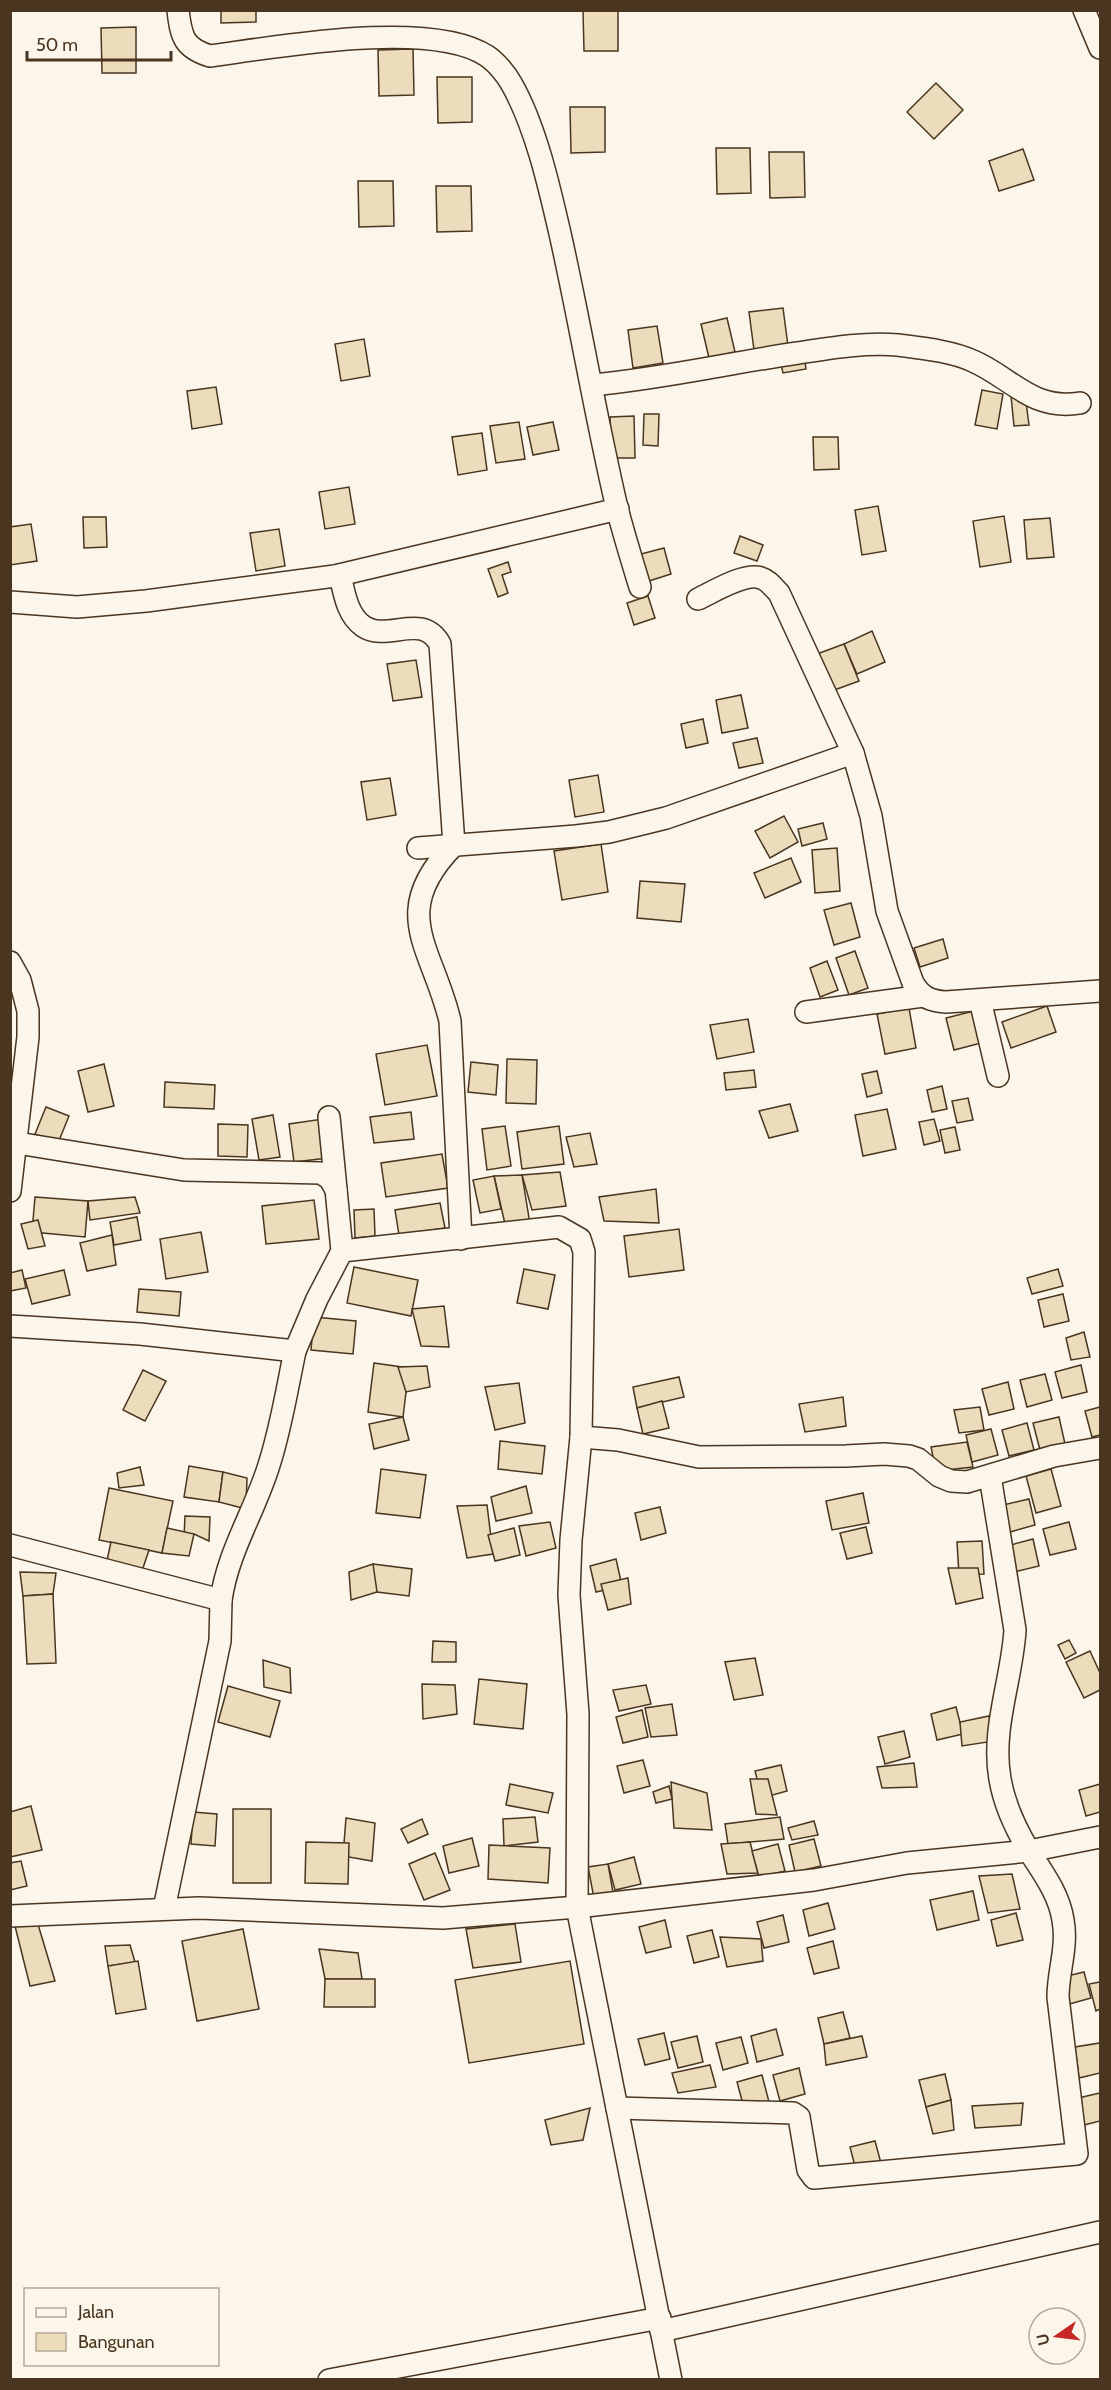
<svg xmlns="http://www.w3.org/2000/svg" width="1111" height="2390" viewBox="0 0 1111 2390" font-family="Cabin,sans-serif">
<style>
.building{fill:#ecdcbc;stroke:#4a3520;stroke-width:1.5}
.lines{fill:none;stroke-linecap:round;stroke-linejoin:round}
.minor-casing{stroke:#4a3520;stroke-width:24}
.minor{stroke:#fbf6e9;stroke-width:21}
</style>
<rect width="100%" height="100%" fill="#fbf6e9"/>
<g class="building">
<path d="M221,10H256V22L221,23Z"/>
<path d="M583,10H618V51H584Z"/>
<path d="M136,27V73H102L101,28Z"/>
<path d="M413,49L414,95L379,96L378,50Z"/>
<path d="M437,77H472V122L438,123Z"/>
<path d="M936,83L963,110L934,139L907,112Z"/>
<path d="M570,107H605V152L571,153Z"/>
<path d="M716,148H750L751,193L717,194Z"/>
<path d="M1023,149L1034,180L999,191L989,161Z"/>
<path d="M769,152H804L805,197L770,198Z"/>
<path d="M358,181H393L394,226L359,227Z"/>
<path d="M436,186H471L472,231L437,232Z"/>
<path d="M783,308L788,346L754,350L749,312Z"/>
<path d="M727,318L735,352L709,358L701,324Z"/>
<path d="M657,326L663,363L633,368L628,330Z"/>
<path d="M364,339L370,376L341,381L335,344Z"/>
<path d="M804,355L806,369L783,373L780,360Z"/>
<path d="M216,387L222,424L192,429L187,391Z"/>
<path d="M982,390L1003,394L997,429L975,425Z"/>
<path d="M1025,394L1029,425L1014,426L1011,396Z"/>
<path d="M644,414H659L658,446L643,445Z"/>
<path d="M634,416L635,458H612L610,417Z"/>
<path d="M519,422L525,459L496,463L490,426Z"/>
<path d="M553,422L559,450L533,455L527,427Z"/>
<path d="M482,433L487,470L458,475L452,437Z"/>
<path d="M813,437H838L839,469L814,470Z"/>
<path d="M349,487L355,524L325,529L319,492Z"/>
<path d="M878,506L886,551L862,555L855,510Z"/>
<path d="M1004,516L1011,562L980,567L973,521Z"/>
<path d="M83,517H106L107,547L84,548Z"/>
<path d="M1050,518L1054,557L1027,559L1024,520Z"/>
<path d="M31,524L37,561L10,565V527Z"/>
<path d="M279,529L285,566L256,571L250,533Z"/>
<path d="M740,536L763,545L757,561L734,553Z"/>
<path d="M664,548L671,574L649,581L641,554Z"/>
<path d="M508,562L511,572L502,575L508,593L498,597L488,569Z"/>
<path d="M648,596L655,618L634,625L627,603Z"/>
<path d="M872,631L885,662L857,674L844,644Z"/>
<path d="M844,644L859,681L829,692L817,654Z"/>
<path d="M416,660L422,697L393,701L387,664Z"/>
<path d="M741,695L748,728L722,733L716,700Z"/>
<path d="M703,719L708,743L686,748L681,724Z"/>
<path d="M757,738L763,763L739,768L733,743Z"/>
<path d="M598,775L604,812L575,817L569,780Z"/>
<path d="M390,778L396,815L367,820L361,782Z"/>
<path d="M784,816L798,842L770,858L755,831Z"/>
<path d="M823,823L827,839L802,846L798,829Z"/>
<path d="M601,844L608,892L562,900L554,851Z"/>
<path d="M837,848L840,891L815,893L812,850Z"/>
<path d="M791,858L801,882L765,898L754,873Z"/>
<path d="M640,881L685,884L681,922L637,918Z"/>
<path d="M851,903L860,937L834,945L824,910Z"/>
<path d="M943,939L948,958L920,967L914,948Z"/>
<path d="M855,951L868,988L849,995L836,958Z"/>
<path d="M827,961L838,990L820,997L810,968Z"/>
<path d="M1047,1006L1056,1032L1011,1048L1002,1022Z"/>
<path d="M909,1008L916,1048L885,1054L877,1014Z"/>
<path d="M978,1010L985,1042L954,1050L946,1018Z"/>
<path d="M748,1019L754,1052L717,1059L710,1025Z"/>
<path d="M427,1045L437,1096L385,1105L376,1054Z"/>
<path d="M507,1059L537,1060L536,1104L506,1103Z"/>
<path d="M471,1062L498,1065L496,1095L468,1092Z"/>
<path d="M104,1064L114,1106L88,1112L78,1071Z"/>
<path d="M754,1070L756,1087L726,1090L724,1073Z"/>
<path d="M877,1071L882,1093L867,1097L862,1074Z"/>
<path d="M165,1082L215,1085L214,1109L164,1107Z"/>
<path d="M942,1086L947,1109L932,1112L927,1090Z"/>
<path d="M968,1098L973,1120L957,1123L952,1101Z"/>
<path d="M790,1104L798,1131L769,1138L759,1111Z"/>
<path d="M46,1107L69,1116L58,1143L35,1134Z"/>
<path d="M887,1109L896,1149L863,1156L855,1115Z"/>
<path d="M411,1112L414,1139L374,1143L370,1117Z"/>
<path d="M273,1115L280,1157L259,1160L252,1119Z"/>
<path d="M323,1119L328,1158L294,1162L289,1124Z"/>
<path d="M934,1119L940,1141L924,1145L919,1122Z"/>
<path d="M218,1124L248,1125L247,1157L218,1156Z"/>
<path d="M505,1126L511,1166L487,1170L482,1129Z"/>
<path d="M559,1126L564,1164L522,1169L517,1132Z"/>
<path d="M955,1127L960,1150L945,1153L940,1130Z"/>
<path d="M590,1133L597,1164L574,1167L566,1137Z"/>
<path d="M442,1154L448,1188L386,1197L381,1163Z"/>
<path d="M560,1172L566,1206L532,1210L522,1175Z"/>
<path d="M522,1175L530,1224H505L494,1176Z"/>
<path d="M494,1176L501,1209L480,1213L473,1180Z"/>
<path d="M656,1189L659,1223L604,1221L599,1197Z"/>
<path d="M35,1197L88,1201L85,1237L32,1232Z"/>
<path d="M135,1197L140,1213L90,1220L88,1201Z"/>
<path d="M314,1200L319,1239L266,1244L262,1206Z"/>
<path d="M440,1203L445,1228L399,1235L395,1210Z"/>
<path d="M374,1209L375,1236L355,1238L354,1210Z"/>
<path d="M137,1217L141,1240L114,1245L110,1222Z"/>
<path d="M38,1220L45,1246L28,1249L21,1224Z"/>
<path d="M679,1229L684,1270L629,1277L624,1236Z"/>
<path d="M201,1232L208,1272L166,1279L160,1239Z"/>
<path d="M112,1235L116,1265L87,1271L80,1243Z"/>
<path d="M354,1267L418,1280L411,1316L347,1303Z"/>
<path d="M524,1269L555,1275L548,1309L517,1303Z"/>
<path d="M1058,1269L1063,1286L1032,1294L1027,1278Z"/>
<path d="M22,1270L26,1288L10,1291V1273Z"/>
<path d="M64,1270L70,1295L32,1304L25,1279Z"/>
<path d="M139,1289L181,1292L179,1316L137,1312Z"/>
<path d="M1063,1294L1069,1321L1044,1327L1038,1300Z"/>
<path d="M444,1306L449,1347L421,1346L412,1309Z"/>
<path d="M314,1317L356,1321L353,1354L311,1350Z"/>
<path d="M1084,1332L1090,1357L1071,1360L1066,1338Z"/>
<path d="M374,1363L409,1368L403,1417L368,1412Z"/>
<path d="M1081,1365L1087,1392L1062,1398L1055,1372Z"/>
<path d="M427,1366L430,1387L406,1392L398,1367Z"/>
<path d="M143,1370L166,1381L145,1421L123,1410Z"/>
<path d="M1045,1374L1052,1400L1027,1407L1020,1380Z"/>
<path d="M679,1377L684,1397L637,1408L633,1387Z"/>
<path d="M1008,1382L1014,1409L989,1415L982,1389Z"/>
<path d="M519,1383L525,1423L495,1430L485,1387Z"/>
<path d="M843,1397L846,1426L805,1432L799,1404Z"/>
<path d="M662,1401L669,1428L643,1434L637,1408Z"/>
<path d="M980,1407L984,1430L959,1433L954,1410Z"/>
<path d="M1100,1407V1435L1092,1437L1085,1411Z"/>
<path d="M403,1417L409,1440L374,1449L369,1424Z"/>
<path d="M1059,1417L1065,1444L1040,1450L1033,1423Z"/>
<path d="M1027,1423L1034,1450L1009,1456L1002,1430Z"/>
<path d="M991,1429L998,1455L972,1462L966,1435Z"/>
<path d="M500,1441L545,1446L542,1474L498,1469Z"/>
<path d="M967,1442L973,1467L936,1471L931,1447Z"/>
<path d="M189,1466L223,1472L219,1502L184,1497Z"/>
<path d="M140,1467L144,1485L119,1488L117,1473Z"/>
<path d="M381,1469L426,1475L420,1518L376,1513Z"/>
<path d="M1051,1469L1061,1506L1036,1513L1026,1476Z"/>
<path d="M223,1472L247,1478L246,1509L219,1502Z"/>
<path d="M526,1486L532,1513L496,1521L491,1497Z"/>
<path d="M109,1488L173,1501L162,1553L99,1540Z"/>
<path d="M863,1493L869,1523L832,1530L826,1501Z"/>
<path d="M1029,1499L1035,1525L1010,1532L1003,1505Z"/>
<path d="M487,1505L493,1554L467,1558L457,1506Z"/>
<path d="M660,1507L666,1533L641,1540L635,1513Z"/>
<path d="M185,1516L210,1517L209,1541L194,1534L184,1538Z"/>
<path d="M550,1522L556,1548L526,1556L519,1526Z"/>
<path d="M1069,1522L1076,1549L1050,1555L1043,1529Z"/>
<path d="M866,1527L872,1553L847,1559L840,1533Z"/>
<path d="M167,1528L194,1534L189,1556L162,1553Z"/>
<path d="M514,1528L520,1555L495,1561L488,1535Z"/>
<path d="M1033,1539L1039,1566L1014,1572L1007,1546Z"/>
<path d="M982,1541L984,1574L959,1575L957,1542Z"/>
<path d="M111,1542L149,1550L140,1577L106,1565Z"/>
<path d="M616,1559L622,1586L596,1592L590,1566Z"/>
<path d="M373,1564L412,1569L409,1596L369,1591Z"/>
<path d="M373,1564L377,1592L351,1600L349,1572Z"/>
<path d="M948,1568H978L983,1598L956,1604Z"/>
<path d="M20,1572L56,1573L53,1594L23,1596Z"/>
<path d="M628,1578L631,1604L608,1610L601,1584Z"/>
<path d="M53,1594L56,1663L27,1664L23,1596Z"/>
<path d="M1069,1640L1076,1653L1065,1659L1058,1645Z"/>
<path d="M433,1641L456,1642V1662H432Z"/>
<path d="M1090,1651L1100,1673V1690L1084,1698L1066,1662Z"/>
<path d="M755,1658L763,1695L734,1700L725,1662Z"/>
<path d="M263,1660L290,1668L291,1693L264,1687Z"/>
<path d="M479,1679L527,1684L523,1729L474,1724Z"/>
<path d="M422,1684L455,1685L457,1714L423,1719Z"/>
<path d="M646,1685L651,1704L619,1711L613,1690Z"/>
<path d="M228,1686L280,1701L270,1737L218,1722Z"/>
<path d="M672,1704L677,1735L651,1737L645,1708Z"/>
<path d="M956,1707L963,1734L937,1740L931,1714Z"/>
<path d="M642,1710L648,1737L623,1743L616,1717Z"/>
<path d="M989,1716L994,1741L962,1746L960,1722Z"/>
<path d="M904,1731L910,1757L885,1764L878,1737Z"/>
<path d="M643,1760L650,1786L624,1793L617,1766Z"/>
<path d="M914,1763L917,1787L882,1788L877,1767Z"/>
<path d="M781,1765L787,1791L762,1798L755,1771Z"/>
<path d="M750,1779H768L777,1815L756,1814Z"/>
<path d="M671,1782L707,1793L712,1830L674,1828Z"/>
<path d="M510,1784L553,1793L548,1813L506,1805Z"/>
<path d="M1100,1784V1812L1086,1816L1079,1790Z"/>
<path d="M669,1786L672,1799L656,1803L653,1792Z"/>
<path d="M31,1806L42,1850L10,1857V1812Z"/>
<rect x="233" y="1809" width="38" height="74"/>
<path d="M193,1812L217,1814L215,1846L191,1844Z"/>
<path d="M535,1817L538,1842L504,1846L503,1819Z"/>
<path d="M780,1817L784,1839L728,1844L725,1824Z"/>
<path d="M346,1818L375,1823L372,1861L343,1856Z"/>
<path d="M422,1819L428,1834L408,1843L401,1829Z"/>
<path d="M814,1821L818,1835L792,1840L788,1828Z"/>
<path d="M472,1838L479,1866L449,1873L443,1846Z"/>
<path d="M814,1839L821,1866L795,1872L789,1845Z"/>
<path d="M306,1842L349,1843L348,1884L305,1883Z"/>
<path d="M750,1842L758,1873L727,1874L721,1844Z"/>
<path d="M778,1844L785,1871L759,1877L752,1851Z"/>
<path d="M489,1845L550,1848L548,1883L488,1879Z"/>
<path d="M435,1853L450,1890L424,1900L409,1864Z"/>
<path d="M634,1857L641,1884L615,1890L608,1864Z"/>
<path d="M21,1861L27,1886L10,1890V1863Z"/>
<path d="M608,1864L614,1898H594L588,1867Z"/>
<path d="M1012,1874L1020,1909L988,1913L979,1876Z"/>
<path d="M973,1891L979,1920L937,1930L930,1900Z"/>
<path d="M828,1903L835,1929L809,1936L803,1910Z"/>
<path d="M1016,1913L1023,1940L997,1946L991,1920Z"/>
<path d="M783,1915L789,1942L764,1948L757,1922Z"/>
<path d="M665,1920L671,1947L646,1953L639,1927Z"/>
<path d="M37,1921L55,1981L30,1986L15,1926Z"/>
<path d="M515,1924L521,1962L473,1968L466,1929Z"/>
<path d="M243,1929L259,2009L197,2021L182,1941Z"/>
<path d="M712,1930L719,1957L694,1963L687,1936Z"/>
<path d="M720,1937L761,1939L763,1961L727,1967Z"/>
<path d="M833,1941L839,1968L814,1974L807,1948Z"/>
<path d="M130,1945L135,1962L108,1966L105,1946Z"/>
<path d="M319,1949L358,1953L362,1979H325Z"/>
<path d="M138,1961L146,2009L116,2014L108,1966Z"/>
<path d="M570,1961L584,2044L469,2063L455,1980Z"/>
<path d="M1084,1972L1091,1998L1066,2005L1059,1978Z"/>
<path d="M325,1979H375V2007H324Z"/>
<path d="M1100,1982V2009L1096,2011L1089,1984Z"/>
<path d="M843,2012L850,2038L824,2044L818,2018Z"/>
<path d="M776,2029L783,2055L757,2062L751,2036Z"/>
<path d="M664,2033L670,2059L645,2065L638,2039Z"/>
<path d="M697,2036L703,2062L678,2068L671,2042Z"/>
<path d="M862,2036L867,2057L826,2065L824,2044Z"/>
<path d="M741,2037L748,2063L723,2070L716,2043Z"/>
<path d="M1100,2043V2073L1079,2078L1075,2047Z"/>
<path d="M710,2065L716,2087L678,2093L672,2073Z"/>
<path d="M799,2068L805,2094L780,2101L773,2075Z"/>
<path d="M945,2074L951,2100L926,2107L919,2080Z"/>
<path d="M762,2075L769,2102L744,2108L737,2082Z"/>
<path d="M1100,2093V2121L1084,2125L1078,2098Z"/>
<path d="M951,2100L954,2130L933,2134L926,2107Z"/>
<path d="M1023,2103L1021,2125L975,2128L972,2106Z"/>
<path d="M590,2108L583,2140L551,2145L545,2120Z"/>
<path d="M875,2141L882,2167L857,2174L850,2147Z"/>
</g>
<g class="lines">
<defs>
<g id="minor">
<path d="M178,10C181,37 184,48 210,56C277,47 431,19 487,56C496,62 506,74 511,83C536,126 550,190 561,238C581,328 596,419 617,508C624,535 632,561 640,587"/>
<path d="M1084,10L1100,48"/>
<path d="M592,385C661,379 729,363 798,353C830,348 865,342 898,345C921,348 952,351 973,361C1012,378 1032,411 1080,403"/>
<path d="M340,575C344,592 347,615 363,626C387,643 422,611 440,644L454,845C387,913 433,948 450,1021L461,1239"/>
<path d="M698,599C713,592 745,572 761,578C768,580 773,587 779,593L853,753L871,816L887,911L913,983C921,997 930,1001 946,1002L1100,991"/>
<path d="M10,602L77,607L146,601L335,576L618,509"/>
<path d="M418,848L576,836L609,832L666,818L853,753"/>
<path d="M10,962L20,980L28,1011V1037L10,1191"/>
<path d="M980,1000L998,1076"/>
<path d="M806,1012L923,996"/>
<path d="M329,1117L342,1251"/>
<path d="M17,1143L184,1170L321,1173L330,1179L336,1190"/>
<path d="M10,1326L140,1334L295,1351L317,1299L342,1251L559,1227L580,1239L584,1252L581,1437L571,1540L569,1595L578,1714L577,1907L671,2380"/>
<path d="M581,1437L618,1440L699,1457L846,1456L884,1454L909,1456L918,1459L939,1476L951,1481L967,1482L1054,1456L1100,1448"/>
<path d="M10,1545L221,1600L220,1641L164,1909"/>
<path d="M221,1600C228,1551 255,1511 269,1465C281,1428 287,1389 295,1351"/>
<path d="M10,1916L199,1908L443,1918L577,1907L814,1880L907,1863L1029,1851L1100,1837"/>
<path d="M617,2108L793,2113L799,2117L808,2170L814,2178L1077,2154L1058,1997C1058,1971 1068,1947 1063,1920C1059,1894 1043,1873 1029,1851C1017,1831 1004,1803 1000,1779C991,1729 1012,1680 1015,1630L990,1476"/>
<path d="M661,2331L1100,2232"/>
<path d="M329,2380L660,2318"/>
</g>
</defs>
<use href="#minor" class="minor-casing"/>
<use href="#minor" class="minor"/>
</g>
<rect width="1111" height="2390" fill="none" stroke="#4a3520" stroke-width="24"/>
<rect x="24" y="2288" width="195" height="78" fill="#fbf6e9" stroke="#b4a999" stroke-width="1.5"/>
<rect x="36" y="2308" width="30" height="9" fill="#fbf6e9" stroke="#b4a999" stroke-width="1.5"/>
<text x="78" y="2318" font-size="18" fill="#4a3520">Jalan</text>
<rect x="36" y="2333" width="30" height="18" fill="#ecdcbc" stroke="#b4a999" stroke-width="1.5"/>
<text x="78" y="2348" font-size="18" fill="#4a3520">Bangunan</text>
<g transform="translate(1057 2336) rotate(256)"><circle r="28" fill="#fbf6e9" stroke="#b4a999" stroke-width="1.5"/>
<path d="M0-4.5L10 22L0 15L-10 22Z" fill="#c62828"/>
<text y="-9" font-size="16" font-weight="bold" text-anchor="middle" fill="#4a3520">U</text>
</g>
<path d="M27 51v9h144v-9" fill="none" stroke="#4a3520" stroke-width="3"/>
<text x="36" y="51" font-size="18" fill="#4a3520" stroke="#fbf6e9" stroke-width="4.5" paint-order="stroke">50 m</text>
</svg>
